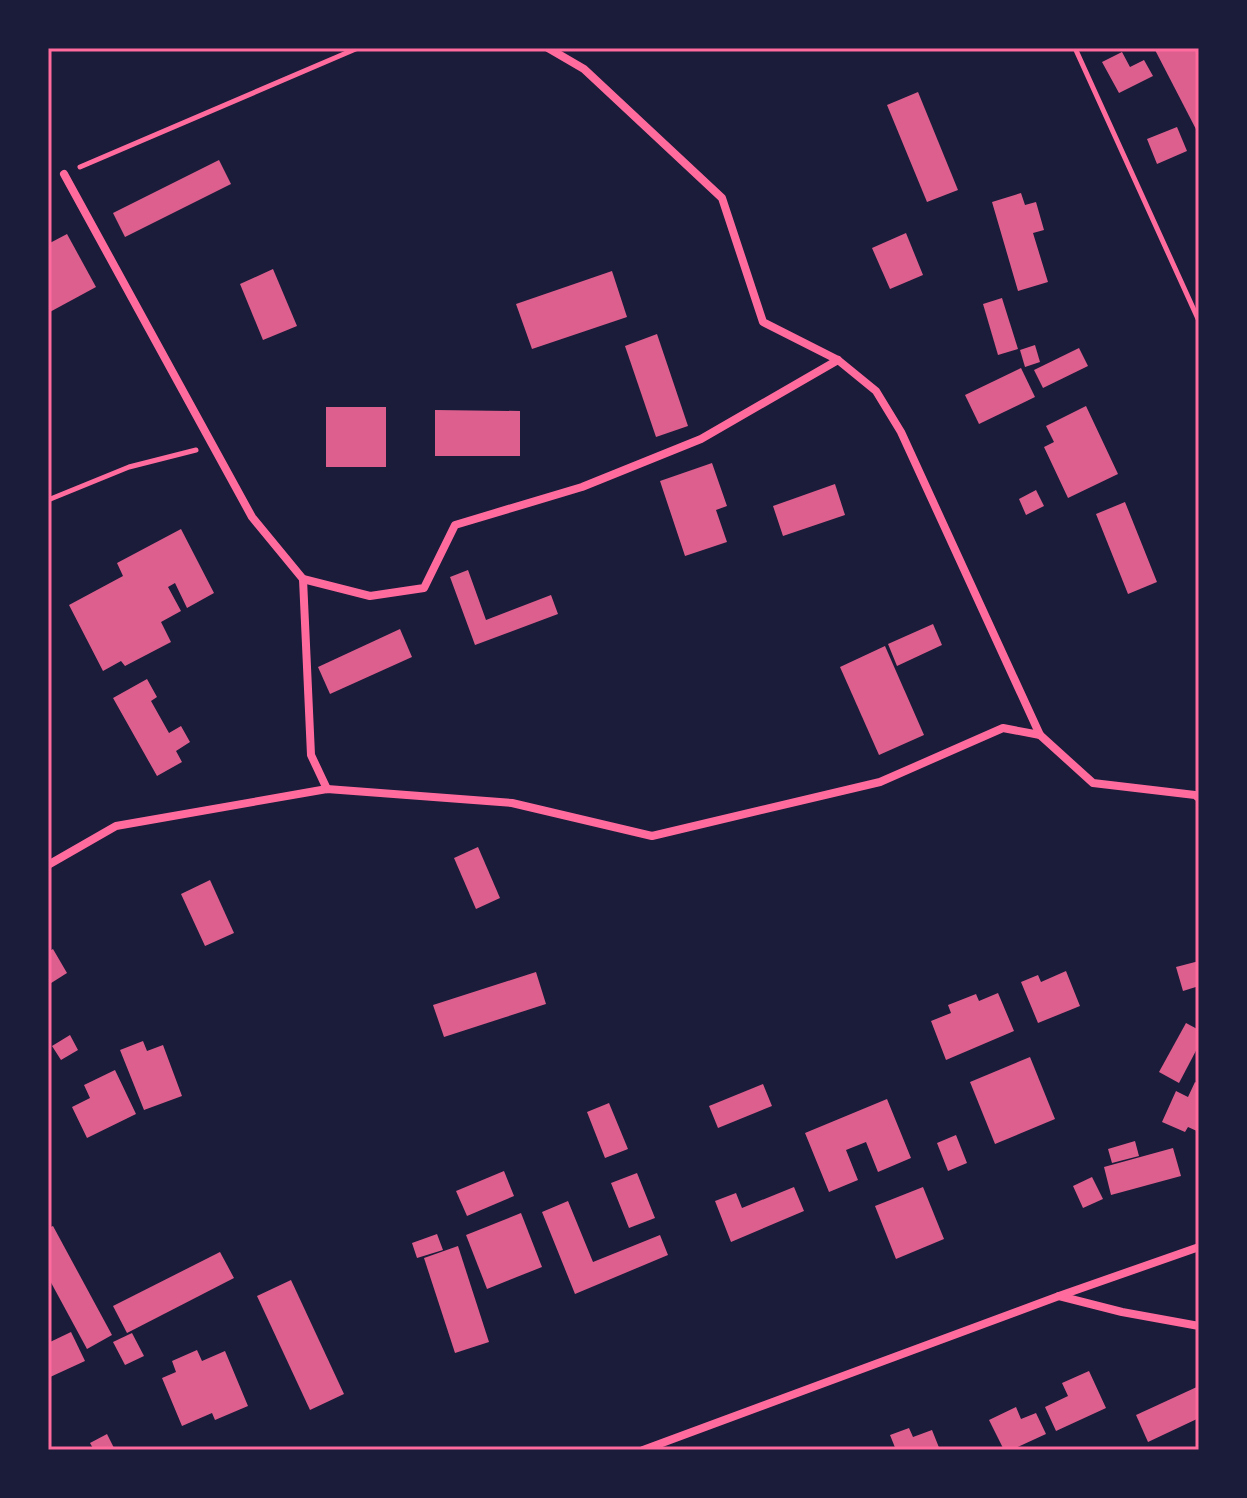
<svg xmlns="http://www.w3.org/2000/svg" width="1247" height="1498" viewBox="0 0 1247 1498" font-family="Helvetica,sans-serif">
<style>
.building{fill:#dd5f8e}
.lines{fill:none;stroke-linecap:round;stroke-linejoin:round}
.path{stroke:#ff6b9d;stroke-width:5}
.minor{stroke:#ff6b9d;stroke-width:8}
.neatline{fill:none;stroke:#ff6b9d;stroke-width:3}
</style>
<rect width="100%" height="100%" fill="#1b1b3a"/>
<g class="building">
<path d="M1154,48H1198L1199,50V135Z"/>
<path d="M1122,52L1130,67L1144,60L1153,76L1119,93L1102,62Z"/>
<path d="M918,92L958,190L927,202L887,105Z"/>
<path d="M1177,127L1187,151L1157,164L1147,139Z"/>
<path d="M219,160L231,184L125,237L113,213Z"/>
<path d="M1021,193L1025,205L1036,202L1044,230L1033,233L1048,282L1018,291L992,202Z"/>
<path d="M906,233L923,275L890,289L872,248Z"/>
<path d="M67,234L96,287L48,313V244Z"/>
<path d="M273,269L297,326L263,340L240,284Z"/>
<path d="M612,271L627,317L532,349L516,304Z"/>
<path d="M1002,298L1018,349L998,355L983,304Z"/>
<path d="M657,334L688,426L656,437L625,346Z"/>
<path d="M1035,345L1040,362L1025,367L1020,350Z"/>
<path d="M1079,348L1088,366L1043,388L1034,370Z"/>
<path d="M1021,368L1035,397L979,424L965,395Z"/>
<path d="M1086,406L1118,474L1068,498L1044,447L1054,442L1046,426Z"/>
<rect x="326" y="407" width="60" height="60"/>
<path d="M435,410L520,411V456H435Z"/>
<path d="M712,463L727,506L716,510L727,542L685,556L660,481Z"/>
<path d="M835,484L845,515L783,536L773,506Z"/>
<path d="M1036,490L1044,506L1026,515L1019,499Z"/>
<path d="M1125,502L1157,582L1128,594L1096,514Z"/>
<path d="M181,529L214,593L187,608L175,583L168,587L181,611L161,622L171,642L125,666L121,661L103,671L69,605L123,576L117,563Z"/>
<path d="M468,570L486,620L551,595L558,614L475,645L450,577Z"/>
<path d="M933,624L942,645L897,666L888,644Z"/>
<path d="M400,629L412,657L330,694L318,667Z"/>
<path d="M885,646L924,735L879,755L840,667Z"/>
<path d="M147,679L157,697L151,701L169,733L181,726L190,742L176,751L182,762L157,776L113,698Z"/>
<path d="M478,847L500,898L476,909L454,858Z"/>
<path d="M210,880L234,933L205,946L181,894Z"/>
<path d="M53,949L67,973L48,985V952Z"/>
<path d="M1199,961V986L1183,991L1176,967Z"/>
<path d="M1066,971L1080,1006L1038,1023L1021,982L1038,975L1041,982Z"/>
<path d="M536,972L546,1004L444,1037L433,1005Z"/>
<path d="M998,993L1014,1031L946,1060L931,1021L951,1013L948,1005L976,994L979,1001Z"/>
<path d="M1186,1023L1199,1030V1045L1179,1083L1159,1072Z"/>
<path d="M70,1035L78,1050L61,1060L52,1046Z"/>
<path d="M143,1041L147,1051L163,1045L182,1096L144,1110L120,1050Z"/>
<path d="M1030,1057L1055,1119L995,1144L970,1082Z"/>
<path d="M115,1070L136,1114L87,1138L72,1107L90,1098L84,1085Z"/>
<path d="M1195,1082L1199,1084V1132L1188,1127L1185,1132L1162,1122L1176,1091L1188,1097Z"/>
<path d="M763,1084L772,1106L718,1128L709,1106Z"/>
<path d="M887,1099L911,1158L878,1172L866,1142L846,1150L858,1180L829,1192L805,1133Z"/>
<path d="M609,1103L628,1149L605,1158L587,1112Z"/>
<path d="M956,1135L967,1163L948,1171L937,1143Z"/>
<path d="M1135,1141L1139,1156L1112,1163L1108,1149Z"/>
<path d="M1173,1148L1181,1176L1111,1195L1104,1167Z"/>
<path d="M504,1171L514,1196L467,1216L456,1191Z"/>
<path d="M637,1173L655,1218L629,1228L611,1183Z"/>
<path d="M1092,1177L1103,1199L1083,1208L1073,1186Z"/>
<path d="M794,1187L804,1211L731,1242L715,1201L736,1193L742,1208Z"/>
<path d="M923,1187L944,1239L896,1259L875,1206Z"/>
<path d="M568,1201L593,1262L660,1235L668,1255L575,1294L542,1212Z"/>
<path d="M521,1213L542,1267L487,1289L466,1235Z"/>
<path d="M53,1226L112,1335L87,1349L48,1277V1228Z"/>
<path d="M437,1234L443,1250L417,1258L412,1243Z"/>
<path d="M458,1246L489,1342L455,1353L424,1258Z"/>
<path d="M220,1252L234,1278L127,1333L113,1306Z"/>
<path d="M291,1280L344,1394L310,1410L257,1296Z"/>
<path d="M71,1332L85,1361L48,1378V1343Z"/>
<path d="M132,1333L144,1356L125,1365L113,1342Z"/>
<path d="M197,1350L202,1361L225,1351L248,1406L215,1420L212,1413L182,1426L162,1378L176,1372L172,1361Z"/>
<path d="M1089,1371L1106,1408L1056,1431L1045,1407L1068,1396L1062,1383Z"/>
<path d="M1199,1386V1418L1148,1442L1136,1415Z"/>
<path d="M1016,1407L1021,1419L1036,1413L1046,1434L1011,1450H1004L989,1420Z"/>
<path d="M909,1428L913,1437L932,1430L940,1450H896L890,1435Z"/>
<path d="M107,1434L115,1450H94L90,1443Z"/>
</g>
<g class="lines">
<g class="path">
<path d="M1075,48L1199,321"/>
<path d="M80,167L358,48"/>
<path d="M48,500L129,467L196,450"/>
</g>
<g class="minor">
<path d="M548,48L584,69L722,198L763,322L838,360L876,391L901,432L1040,735"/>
<path d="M64,174L252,517L303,579L311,755L327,789"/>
<path d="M303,579L370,596L424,588L455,525L582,487L701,439L838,360"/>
<path d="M48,865L116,826L327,789L512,803L652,836L880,782L1003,728L1040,735L1093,783L1195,795L1199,798"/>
<path d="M1059,1296L1122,1312L1199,1326"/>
<path d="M643,1450L1059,1296L1199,1247"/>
</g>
</g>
<rect width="1247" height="1498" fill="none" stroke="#1b1b3a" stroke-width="100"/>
<rect x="50" y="50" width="1147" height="1398" class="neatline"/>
</svg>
